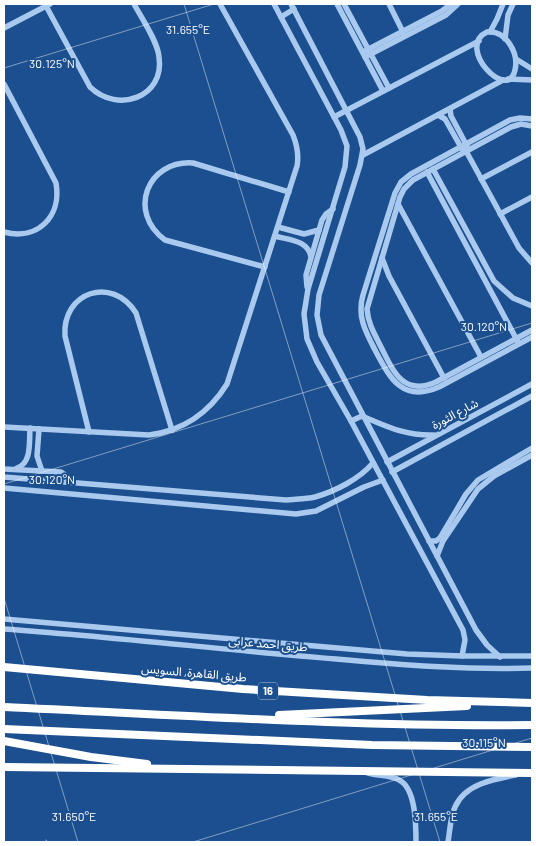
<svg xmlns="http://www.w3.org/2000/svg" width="536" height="846" viewBox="0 0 536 846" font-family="Barlow,'Noto Sans Arabic',sans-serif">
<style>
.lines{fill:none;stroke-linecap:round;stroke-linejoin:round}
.stream{stroke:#9cc4f0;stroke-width:1}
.minor{stroke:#a9c9ee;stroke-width:5.5}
.highway{stroke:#fff;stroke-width:8}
.ticks{fill:none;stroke:#fff;stroke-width:1;stroke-opacity:0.45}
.labels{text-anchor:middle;stroke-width:4;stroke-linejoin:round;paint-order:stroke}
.shield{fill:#1b4f8f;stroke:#bbcadd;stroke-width:1}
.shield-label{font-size:11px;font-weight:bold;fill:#fff}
.street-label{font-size:12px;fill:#fff;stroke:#1b4f8f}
.ticks-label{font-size:12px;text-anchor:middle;fill:#fff;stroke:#1b4f8f;stroke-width:4;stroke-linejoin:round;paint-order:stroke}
</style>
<rect width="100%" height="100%" fill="#1b4f8f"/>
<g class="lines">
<path class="stream" d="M46,840L47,842"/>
<g class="minor">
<path d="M274,4L341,130L347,146L345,167L308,289L304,314L307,339L317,362L351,421L463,630L465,640L462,656"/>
<path d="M291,4L360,137L363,149L360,165L319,295L317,315L321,335L476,630L487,645L500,657"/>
<path d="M337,4L383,91"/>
<path d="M344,4L389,88"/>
<path d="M389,4L404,34"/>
<path d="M46,6L90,87C118,114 165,97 159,57C158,42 141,17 134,4"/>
<path d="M281,17L294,9"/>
<path d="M4,28L50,4"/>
<path d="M487,32C506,30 519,53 515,70C508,103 455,47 487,32Z"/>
<path d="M490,32L497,19L503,4"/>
<path d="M505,39L508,15L513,4"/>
<path d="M363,52L442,11L451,4"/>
<path d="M365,57L446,15L458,4"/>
<path d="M516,59L532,69"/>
<path d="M508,79L532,80"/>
<path d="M4,84L56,183C62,217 37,241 4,232"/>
<path d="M450,109L451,116L467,146L466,151L519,248L532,263"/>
<path d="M438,115L445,119L462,149"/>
<path d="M334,117L479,41"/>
<path d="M532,119L520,118L510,120L411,174L401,182L395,193L363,295C357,316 365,331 375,350C390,378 402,403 439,387L532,337"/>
<path d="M532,126L521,124L511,127L413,180L404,189L400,197L367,309C368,323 374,333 380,345C393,370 402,397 436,382L532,330"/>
<path d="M363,155L503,80"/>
<path d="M433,169L494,281L513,298L532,306"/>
<path d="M427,172L518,342"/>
<path d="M481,179L532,152"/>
<path d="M398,204L481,357"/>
<path d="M500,214L532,197"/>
<path d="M278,227L304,234L319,230"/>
<path d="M275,236C289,240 308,240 311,257"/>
<path d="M382,258L389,276L444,378"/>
<path d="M265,267L165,240C127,212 147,160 193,163L289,192"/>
<path d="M307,287L306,275L322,220L326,214L333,209"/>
<path d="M351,421L362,416C388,427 406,436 434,435"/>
<path d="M4,427L149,435C182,431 209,413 227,384L297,166C299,155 297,145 293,135L220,4"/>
<path d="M39,429L37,456L42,471"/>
<path d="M89,432L65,336C62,292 112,275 136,313L172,430"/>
<path d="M387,462L532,384"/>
<path d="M17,468C32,463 29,442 30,428"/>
<path d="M4,469L61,472L65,475L66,482"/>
<path d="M392,472L532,396"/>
<path d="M4,477L286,500C296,499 306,499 315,497C336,491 359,479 373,463"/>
<path d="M4,488L296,514L316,511L364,487L383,480"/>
<path d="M429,541H436L440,538L466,494L478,480L532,448"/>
<path d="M437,556L443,541L478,489L494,476L532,455"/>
<path d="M4,619L407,654L462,656H532"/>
<path d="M4,629C115,637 225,650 336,659C401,665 466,670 532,668"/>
<path d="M368,773C378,776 391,775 399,780C416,788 416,826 416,842"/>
<path d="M448,842C450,831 450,818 455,807C465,784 494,779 516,775"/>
</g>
<g class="highway">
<path d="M4,667L243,689L427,700L532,703"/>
<path d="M4,707C180,715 356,727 532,725"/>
<path d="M279,715L467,706"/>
<path d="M4,729L372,745L532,747"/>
<path d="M4,741L91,757L147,764"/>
<path d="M4,767L532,773"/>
</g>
</g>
<path class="ticks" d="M184,4L440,842M4,68L214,4M4,484L532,323M4,598L78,842M193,842L532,738"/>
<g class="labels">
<rect class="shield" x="258" y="682.5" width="20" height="17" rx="4"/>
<g class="shield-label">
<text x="268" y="695">16</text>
</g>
<g class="street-label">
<text transform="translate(455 414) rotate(-28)" y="4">شارع الثورة</text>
<text transform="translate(268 644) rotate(5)" y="4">طريق احمد عرابى</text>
<text transform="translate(194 673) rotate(5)" y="4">طريق القاهرة, السويس</text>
</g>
</g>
<g class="ticks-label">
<text x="188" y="34">31.655°E</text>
<text x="52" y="68">30.125°N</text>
<text x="484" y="331">30.120°N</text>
<text x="52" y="484">30.120°N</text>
<text x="484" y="747">30.115°N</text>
<text x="74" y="821">31.650°E</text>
<text x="436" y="821">31.655°E</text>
</g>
<rect width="536" height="846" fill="none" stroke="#ffffff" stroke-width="10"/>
</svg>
